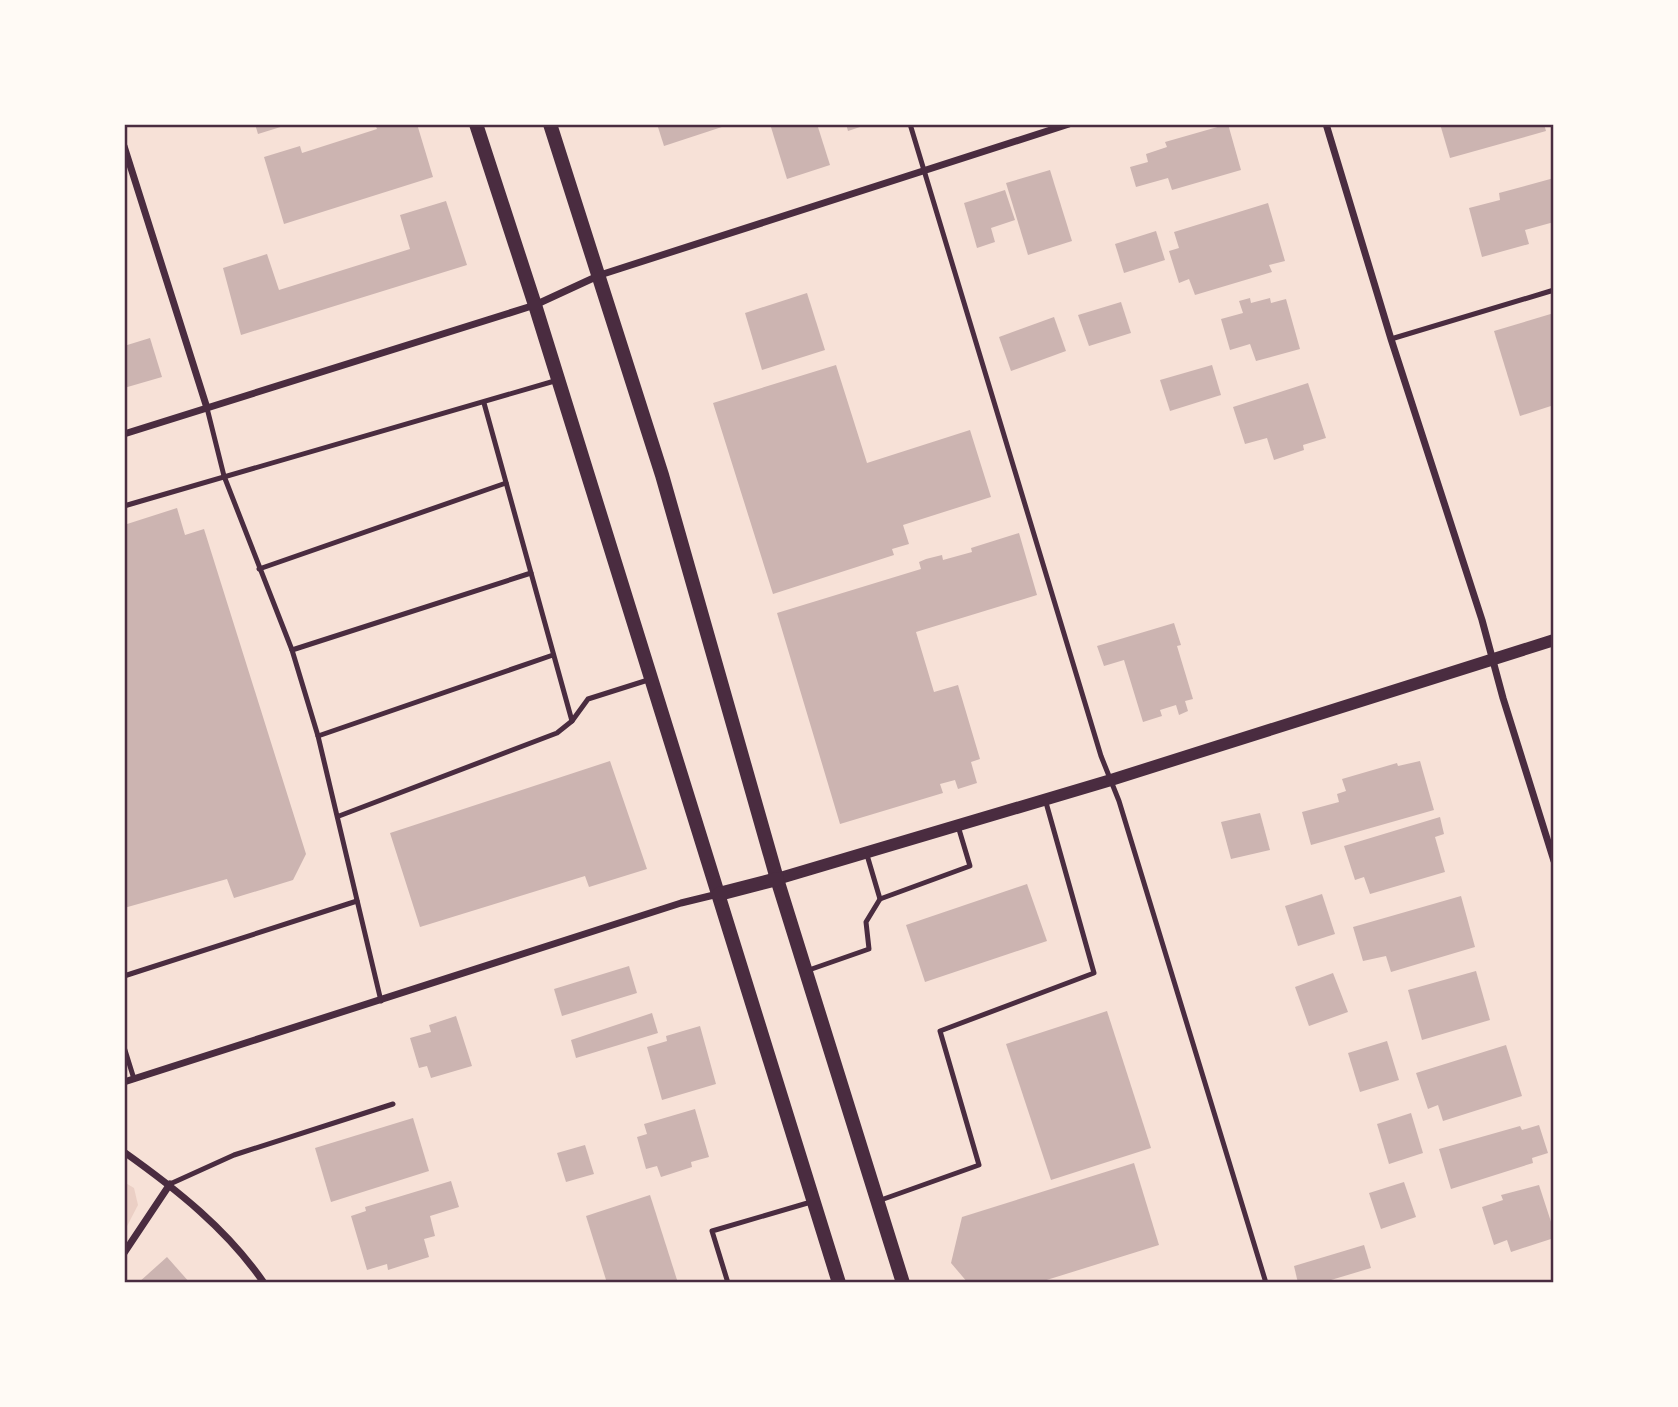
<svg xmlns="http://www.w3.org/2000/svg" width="1678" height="1407" viewBox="0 0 1678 1407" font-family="Spectral,serif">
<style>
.green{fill:#ebcfc5}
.building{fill:#ccb4b1}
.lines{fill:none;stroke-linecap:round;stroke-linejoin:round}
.service{stroke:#4a2c40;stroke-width:5}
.minor{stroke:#4a2c40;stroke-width:7}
.tertiary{stroke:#4a2c40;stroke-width:12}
.secondary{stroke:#4a2c40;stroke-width:14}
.neatline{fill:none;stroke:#4a2c40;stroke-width:2.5}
</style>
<rect width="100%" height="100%" fill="#f7e1d7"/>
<path class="green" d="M124,1182L134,1188L138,1205L124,1232Z"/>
<g class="building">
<path d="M255,124H287V125L258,134Z"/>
<path d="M375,124H417L433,177L284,224L264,157L300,146L302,153L377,129Z"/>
<path d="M657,124H728V125L664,146Z"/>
<path d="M770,124H817L830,165L787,179Z"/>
<path d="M846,124H866V125L848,131Z"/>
<path d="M1228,124L1241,170L1172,190L1168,178L1136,187L1130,167L1148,162L1146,154L1167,147L1165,142Z"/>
<path d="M1440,124H1544L1546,131L1450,158Z"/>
<path d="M1050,170L1072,241L1028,255L1006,183Z"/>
<path d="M1554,178V222L1525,230L1529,244L1482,257L1469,208L1500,200L1499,193Z"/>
<path d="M1005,190L1015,220L991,228L995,242L977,248L964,203Z"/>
<path d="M446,201L467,265L241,335L223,268L267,254L279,290L410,249L400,215Z"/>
<path d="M1268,203L1285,261L1269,265L1272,272L1195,295L1189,279L1179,283L1169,251L1179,248L1174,232Z"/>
<path d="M1156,231L1165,260L1124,273L1115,244Z"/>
<path d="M807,293L825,350L762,370L745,313Z"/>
<path d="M1250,298L1251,303L1270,298L1271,303L1286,299L1300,349L1256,361L1250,344L1230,350L1221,319L1243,313L1239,301Z"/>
<path d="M1121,302L1131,333L1089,346L1078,315Z"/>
<path d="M1554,313V405L1520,416L1494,331Z"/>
<path d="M1054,317L1066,351L1011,371L999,337Z"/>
<path d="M150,338L162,377L124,388V346Z"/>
<path d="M836,365L867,463L970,430L991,497L903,525L909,544L892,549L894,555L773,594L713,403Z"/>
<path d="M1212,365L1221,395L1170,411L1160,380Z"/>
<path d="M1308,383L1326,438L1303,445L1304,450L1274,460L1267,438L1245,444L1233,407Z"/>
<path d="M177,508L185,535L204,529L306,854L293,880L234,898L227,879L124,908V525Z"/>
<path d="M1019,533L1037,595L916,632L934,692L958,685L980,759L971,762L977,783L958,789L955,780L940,784L943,793L840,824L777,613L921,569L919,562L926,559L942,555L943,560L972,552L971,548Z"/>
<path d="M1174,623L1181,645L1177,646L1193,699L1185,701L1188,711L1179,715L1176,705L1160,710L1162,716L1143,722L1124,660L1104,666L1097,646Z"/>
<path d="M610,761L647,869L589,887L585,876L420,927L390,833Z"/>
<path d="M1420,761L1434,810L1311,845L1302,812L1339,802L1337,794L1346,791L1342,779L1397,763L1398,766Z"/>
<path d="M1260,813L1270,850L1231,859L1221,822Z"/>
<path d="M1440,817L1444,834L1435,837L1445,872L1370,894L1364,877L1355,880L1344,846Z"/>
<path d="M1027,884L1047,941L925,982L906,925Z"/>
<path d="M1322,894L1335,934L1298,946L1285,906Z"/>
<path d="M1461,896L1475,947L1391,972L1386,956L1363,961L1353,927Z"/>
<path d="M629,966L637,993L562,1016L554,989Z"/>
<path d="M1476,971L1490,1020L1422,1040L1408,990Z"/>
<path d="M1333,973L1348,1012L1309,1026L1295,987Z"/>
<path d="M1107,1011L1151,1148L1051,1180L1006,1044Z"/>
<path d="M652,1013L658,1033L576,1058L571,1040Z"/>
<path d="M456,1016L472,1066L431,1078L427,1066L419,1068L410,1038L431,1032L429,1025Z"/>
<path d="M700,1026L716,1084L662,1100L647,1047L667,1041L666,1036Z"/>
<path d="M1387,1041L1399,1080L1360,1092L1348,1053Z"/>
<path d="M1506,1045L1522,1096L1443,1121L1438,1105L1428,1109L1416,1073Z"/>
<path d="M695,1109L709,1157L691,1162L692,1167L661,1177L657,1166L646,1169L637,1137L647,1134L644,1124Z"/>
<path d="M1411,1113L1423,1153L1389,1164L1377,1124Z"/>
<path d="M413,1118L429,1171L331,1202L315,1148Z"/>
<path d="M1539,1125L1548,1153L1532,1158L1533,1163L1451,1189L1439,1149L1520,1126L1522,1130Z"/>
<path d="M585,1145L594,1174L566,1182L557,1153Z"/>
<path d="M1134,1163L1159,1245L1037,1283H968L951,1263L962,1217Z"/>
<path d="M451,1181L459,1207L430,1216L435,1236L424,1239L429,1257L388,1270L387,1264L367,1270L351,1216L366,1211L365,1207Z"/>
<path d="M1404,1182L1416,1217L1381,1229L1369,1193Z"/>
<path d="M1539,1185L1554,1231V1238L1511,1252L1507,1240L1494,1245L1482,1207L1503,1200L1501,1195Z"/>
<path d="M650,1195L678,1283H607L586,1216Z"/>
<path d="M1364,1245L1371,1268L1321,1283H1298L1294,1266Z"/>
<path d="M167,1257L190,1283H138Z"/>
</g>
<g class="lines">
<g class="service">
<path d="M910,124L1101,756L1119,801L1266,1283"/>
<path d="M1391,339L1554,290"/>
<path d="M484,403L572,721"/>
<path d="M207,408L224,476L292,650L318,736L381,1001"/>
<path d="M124,506L558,380"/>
<path d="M259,569L506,483"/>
<path d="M292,650L531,573"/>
<path d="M318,736L553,655"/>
<path d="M339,816L557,733L572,721L588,699L648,680"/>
<path d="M867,855L880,899"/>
<path d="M806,971L869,949L866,922L880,899L970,866L958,826"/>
<path d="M124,976L357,901"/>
<path d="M124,1047L134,1079"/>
<path d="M170,1184L234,1155L393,1104"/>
<path d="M878,1201L979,1165L940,1031L1094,973L1045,799"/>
<path d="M728,1283L712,1231L811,1202"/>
</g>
<g class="minor">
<path d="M1326,124L1391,339L1482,620L1503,698L1554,861"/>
<path d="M124,146L207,408"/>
<path d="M124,434L535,305L600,275L1069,124"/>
<path d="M124,1082L681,903L718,894"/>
<path d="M124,1152C176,1189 227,1229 264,1283"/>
<path d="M124,1253L170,1184"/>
</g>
<path class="tertiary" d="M777,879L1111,780L1554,640"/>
<g class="secondary">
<path d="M476,124L535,305L839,1283"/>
<path d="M550,124L662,475L777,879L903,1283"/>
<path d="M719,894L777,879"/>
</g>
</g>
<rect width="1678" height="1407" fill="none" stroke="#fffaf5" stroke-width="252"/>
<rect x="126" y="126" width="1426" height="1155" class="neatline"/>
</svg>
